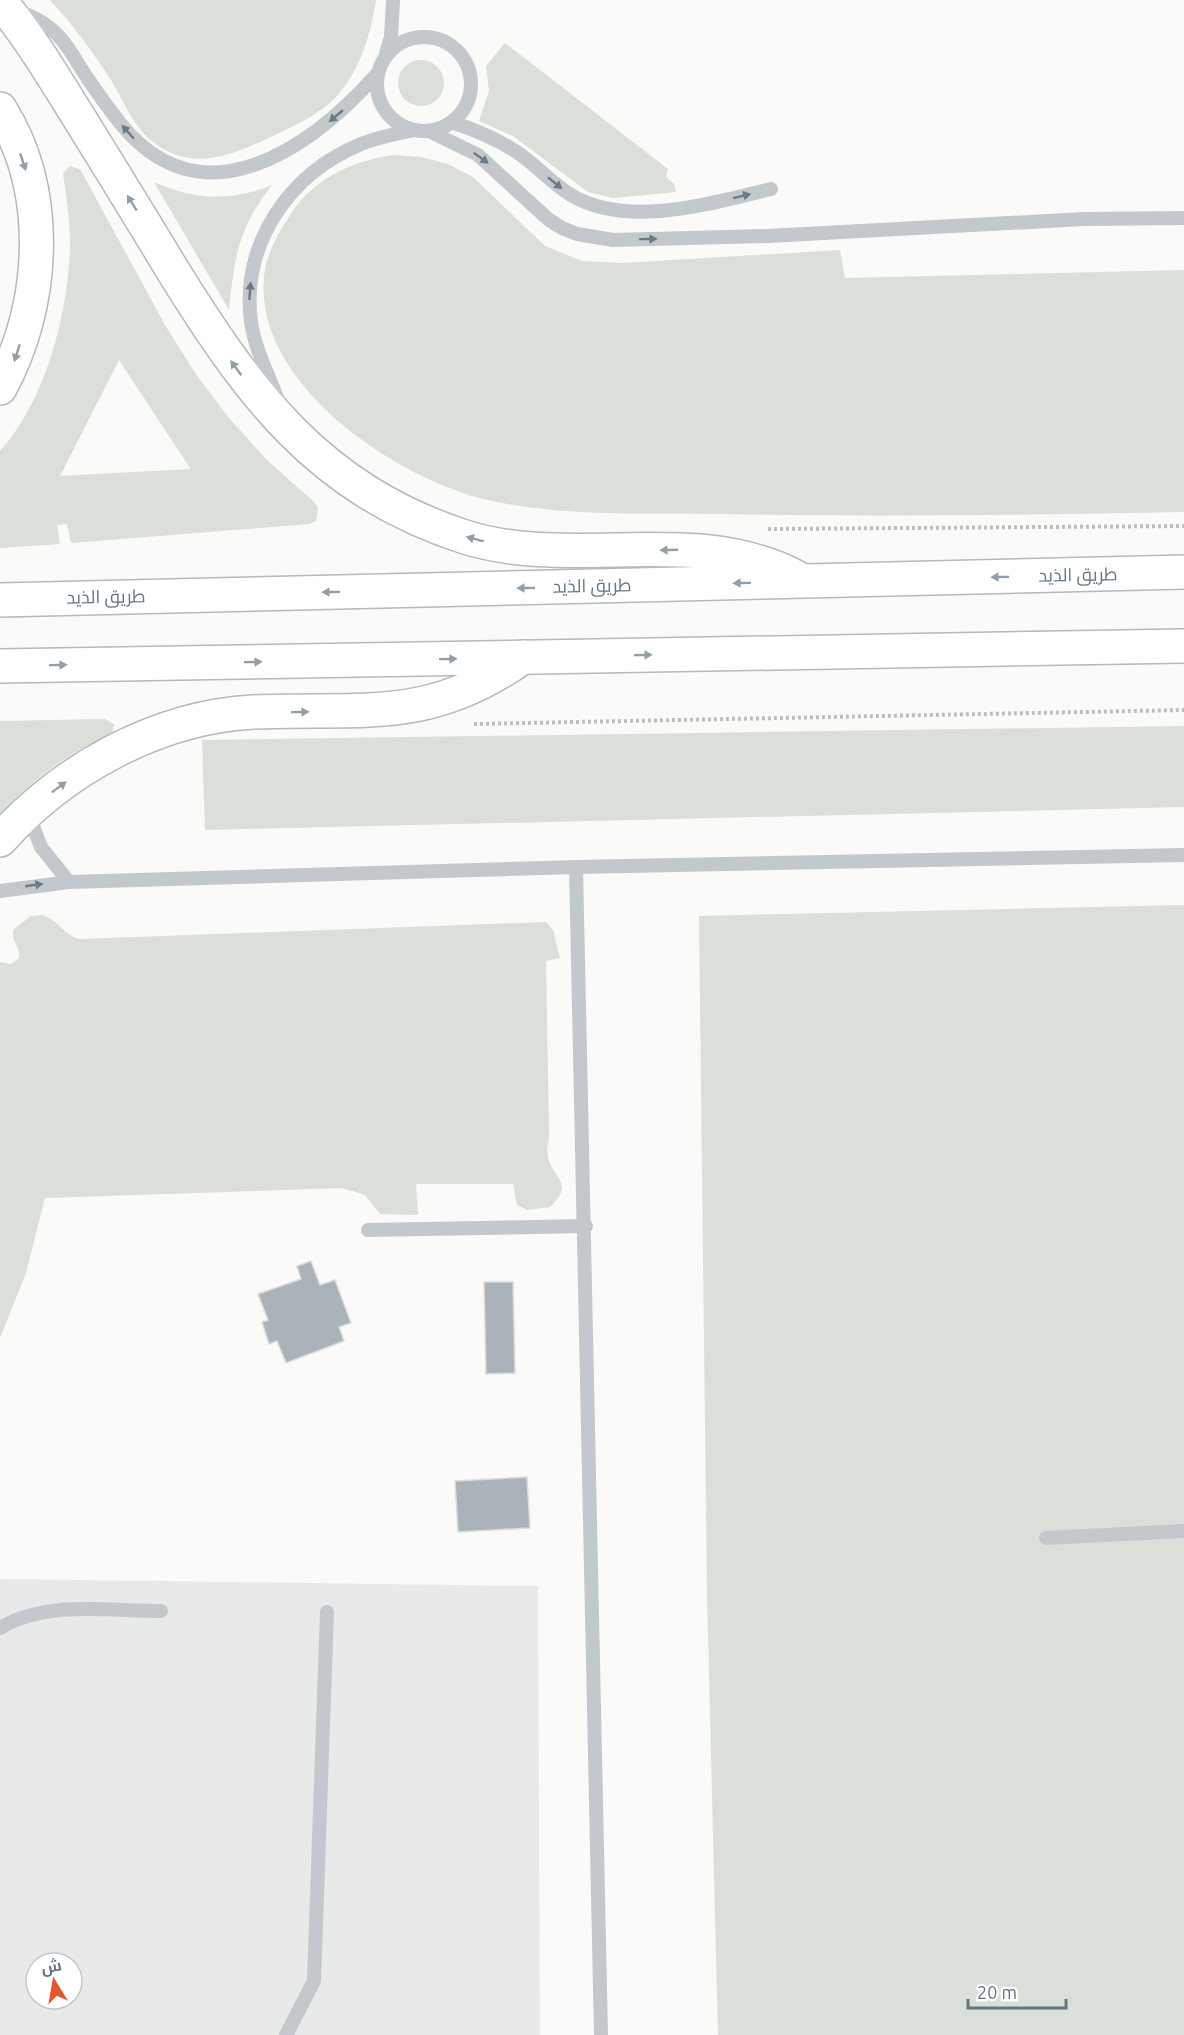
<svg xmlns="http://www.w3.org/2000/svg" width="1184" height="2035" viewBox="0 0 1184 2035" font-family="Ubuntu,Cairo,sans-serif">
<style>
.built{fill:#e8e9e9;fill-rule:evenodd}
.green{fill:#dadfd7;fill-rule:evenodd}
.building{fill:#aab3b9;stroke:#dcdcda;stroke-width:1.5}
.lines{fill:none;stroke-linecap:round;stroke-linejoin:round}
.motorway-casing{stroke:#b4b9bd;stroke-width:36}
.path{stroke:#bbbfc2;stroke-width:4;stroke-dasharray:3 3;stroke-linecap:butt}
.service{stroke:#c3c8cc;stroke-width:14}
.motorway{stroke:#fff;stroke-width:33}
.oneway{fill:#6a7a87}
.oneway2{fill:#939fa8}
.labels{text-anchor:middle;stroke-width:6;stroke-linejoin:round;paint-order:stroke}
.street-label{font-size:18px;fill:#657683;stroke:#fff}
</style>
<rect width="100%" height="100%" fill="#fafaf8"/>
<path class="built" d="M0,1579L538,1586L540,2035H0ZM36,1963H72V1999H36Z"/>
<g class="green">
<path d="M50,0H376C371,34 360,70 337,96C321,113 300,123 279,133C237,153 194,175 152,141C132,125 124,101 111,80C93,52 73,25 50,0Z"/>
<path d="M505,43L668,169L666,177L674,184L676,192L613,198L588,192L513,136L479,121L489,91L486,66Z"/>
<circle cx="421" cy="83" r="23"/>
<path d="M393,155L421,157L448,164L473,177L545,246L582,261L623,263L840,250L845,278L1184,270V512C1030,515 876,517 721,514C644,513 563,517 488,500C396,479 254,384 264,277C266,256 276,237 287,220C309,181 350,161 393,155Z"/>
<path d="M70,166L80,169L165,325L195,373L229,418L267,460L314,502L318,508L316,521L309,524L71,543L67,524L57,525L60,544L0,548V451C47,399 69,310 70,242C70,218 66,196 63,173ZM119,360L190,468V469L60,476Z"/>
<path d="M154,182C194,200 231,202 272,185C237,230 235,256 229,310Z"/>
<path d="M105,719L114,724L112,734C70,751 31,781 0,814V721Z"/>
<path d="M1184,726V807L205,830L202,740Z"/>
<path d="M1184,905V2035H718L707,1595L699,916Z"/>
<path d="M42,915C59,920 64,936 80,939L546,922L553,930L560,958L546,961L549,1134C549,1141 546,1149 548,1157C552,1178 576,1182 550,1207L527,1210L517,1205L513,1184H416L418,1215L380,1214L365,1195L342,1188L45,1198L26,1273L0,1338V962L11,964L19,958C21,947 10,941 14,929L31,916Z"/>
</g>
<g class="building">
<path d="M311,1261L320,1285L335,1280L351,1323L339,1327L344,1341L286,1363L277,1341L269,1344L262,1322L268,1320L258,1294L301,1279L297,1266Z"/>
<path d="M484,1282H513L515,1373L486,1374Z"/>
<path d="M527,1477L530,1528L458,1532L455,1481Z"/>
</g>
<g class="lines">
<defs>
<g id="motorway">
<path d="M0,1C30,37 53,76 78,116C109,166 140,216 170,266C248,392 317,489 465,537C573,571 693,523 796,577"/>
<path d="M0,109C52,192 45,304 0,388"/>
<path d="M0,600L1184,572"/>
<path d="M0,666L1184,646"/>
<path d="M0,840C63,769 158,717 253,712C361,707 428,725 523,657"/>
</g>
</defs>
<use href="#motorway" class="motorway-casing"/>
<g class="path">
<path d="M768,529L1184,526"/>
<path d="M474,724L1184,710"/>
</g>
<g class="service">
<path d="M18,10C27,15 38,19 46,25C65,38 75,60 88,79C98,94 109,109 120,123C202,225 310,149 377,74"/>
<circle cx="424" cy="84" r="47"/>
<path d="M386,54L391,37L393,0"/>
<path d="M451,122C476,130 500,140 521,155C539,168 553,184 571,195C628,229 712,203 771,189"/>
<path d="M429,131L478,155L548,219L562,228L577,234L613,240L768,236L1085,219L1184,218"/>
<path d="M278,400C268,374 255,349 251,322C241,243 289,174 361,144C378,137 396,134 414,130"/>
<path d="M28,813L41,847L69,882"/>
<path d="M576,867L601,2035"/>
<path d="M0,891L69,882L576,867L1184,855"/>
<path d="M368,1230L586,1226"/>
<path d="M1046,1538L1184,1531"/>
<path d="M0,1628C47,1600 108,1611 161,1611"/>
<path d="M286,2035L314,1981L327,1612"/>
</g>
<use href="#motorway" class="motorway"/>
</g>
<defs><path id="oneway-solid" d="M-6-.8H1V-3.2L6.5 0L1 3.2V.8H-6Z" transform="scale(1.5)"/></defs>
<g class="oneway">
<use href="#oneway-solid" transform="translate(336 116) rotate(140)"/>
<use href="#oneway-solid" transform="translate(128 132) rotate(-131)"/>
<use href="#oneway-solid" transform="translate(481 158) rotate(36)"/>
<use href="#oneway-solid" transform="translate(555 183) rotate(39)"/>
<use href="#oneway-solid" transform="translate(742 196) rotate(-14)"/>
<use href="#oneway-solid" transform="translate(648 239) rotate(-1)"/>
<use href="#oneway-solid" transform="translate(250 291) rotate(-86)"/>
<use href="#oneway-solid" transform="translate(34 885) rotate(-8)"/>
</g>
<g class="oneway2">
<use href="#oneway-solid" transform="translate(23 162) rotate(72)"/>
<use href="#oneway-solid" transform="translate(132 203) rotate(-122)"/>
<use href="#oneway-solid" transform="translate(17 353) rotate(108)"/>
<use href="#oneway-solid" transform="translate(236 368) rotate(-126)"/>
<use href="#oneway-solid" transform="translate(475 539) rotate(-165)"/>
<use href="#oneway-solid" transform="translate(669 550) rotate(178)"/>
<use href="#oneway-solid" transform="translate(1000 577) rotate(179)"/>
<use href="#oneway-solid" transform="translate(742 583) rotate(179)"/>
<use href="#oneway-solid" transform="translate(526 588) rotate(179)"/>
<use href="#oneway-solid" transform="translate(331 592) rotate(179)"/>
<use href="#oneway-solid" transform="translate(643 655) rotate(-1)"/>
<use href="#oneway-solid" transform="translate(448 659) rotate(-1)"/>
<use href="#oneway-solid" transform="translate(253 662) rotate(-1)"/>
<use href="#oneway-solid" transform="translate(58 665) rotate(-1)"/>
<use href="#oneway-solid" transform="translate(300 712) rotate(-1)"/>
<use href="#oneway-solid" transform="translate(59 787) rotate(-37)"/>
</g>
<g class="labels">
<g class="street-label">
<text transform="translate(1078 575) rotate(-1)" y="6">طريق الذيد</text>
<text transform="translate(592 586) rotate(-1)" y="6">طريق الذيد</text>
<text transform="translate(106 597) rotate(-1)" y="6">طريق الذيد</text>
</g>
</g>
<g transform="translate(54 1981) rotate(349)"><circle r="28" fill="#ffffff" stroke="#c1c8cd" stroke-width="1.5"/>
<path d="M0-4.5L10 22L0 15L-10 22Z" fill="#e4572e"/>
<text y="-9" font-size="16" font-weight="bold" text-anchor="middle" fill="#657683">ش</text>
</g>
<path d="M968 1999v9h98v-9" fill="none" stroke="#657683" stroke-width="3"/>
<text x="977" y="1999" font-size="18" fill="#657683" stroke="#ffffff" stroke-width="4.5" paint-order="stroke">20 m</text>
</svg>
